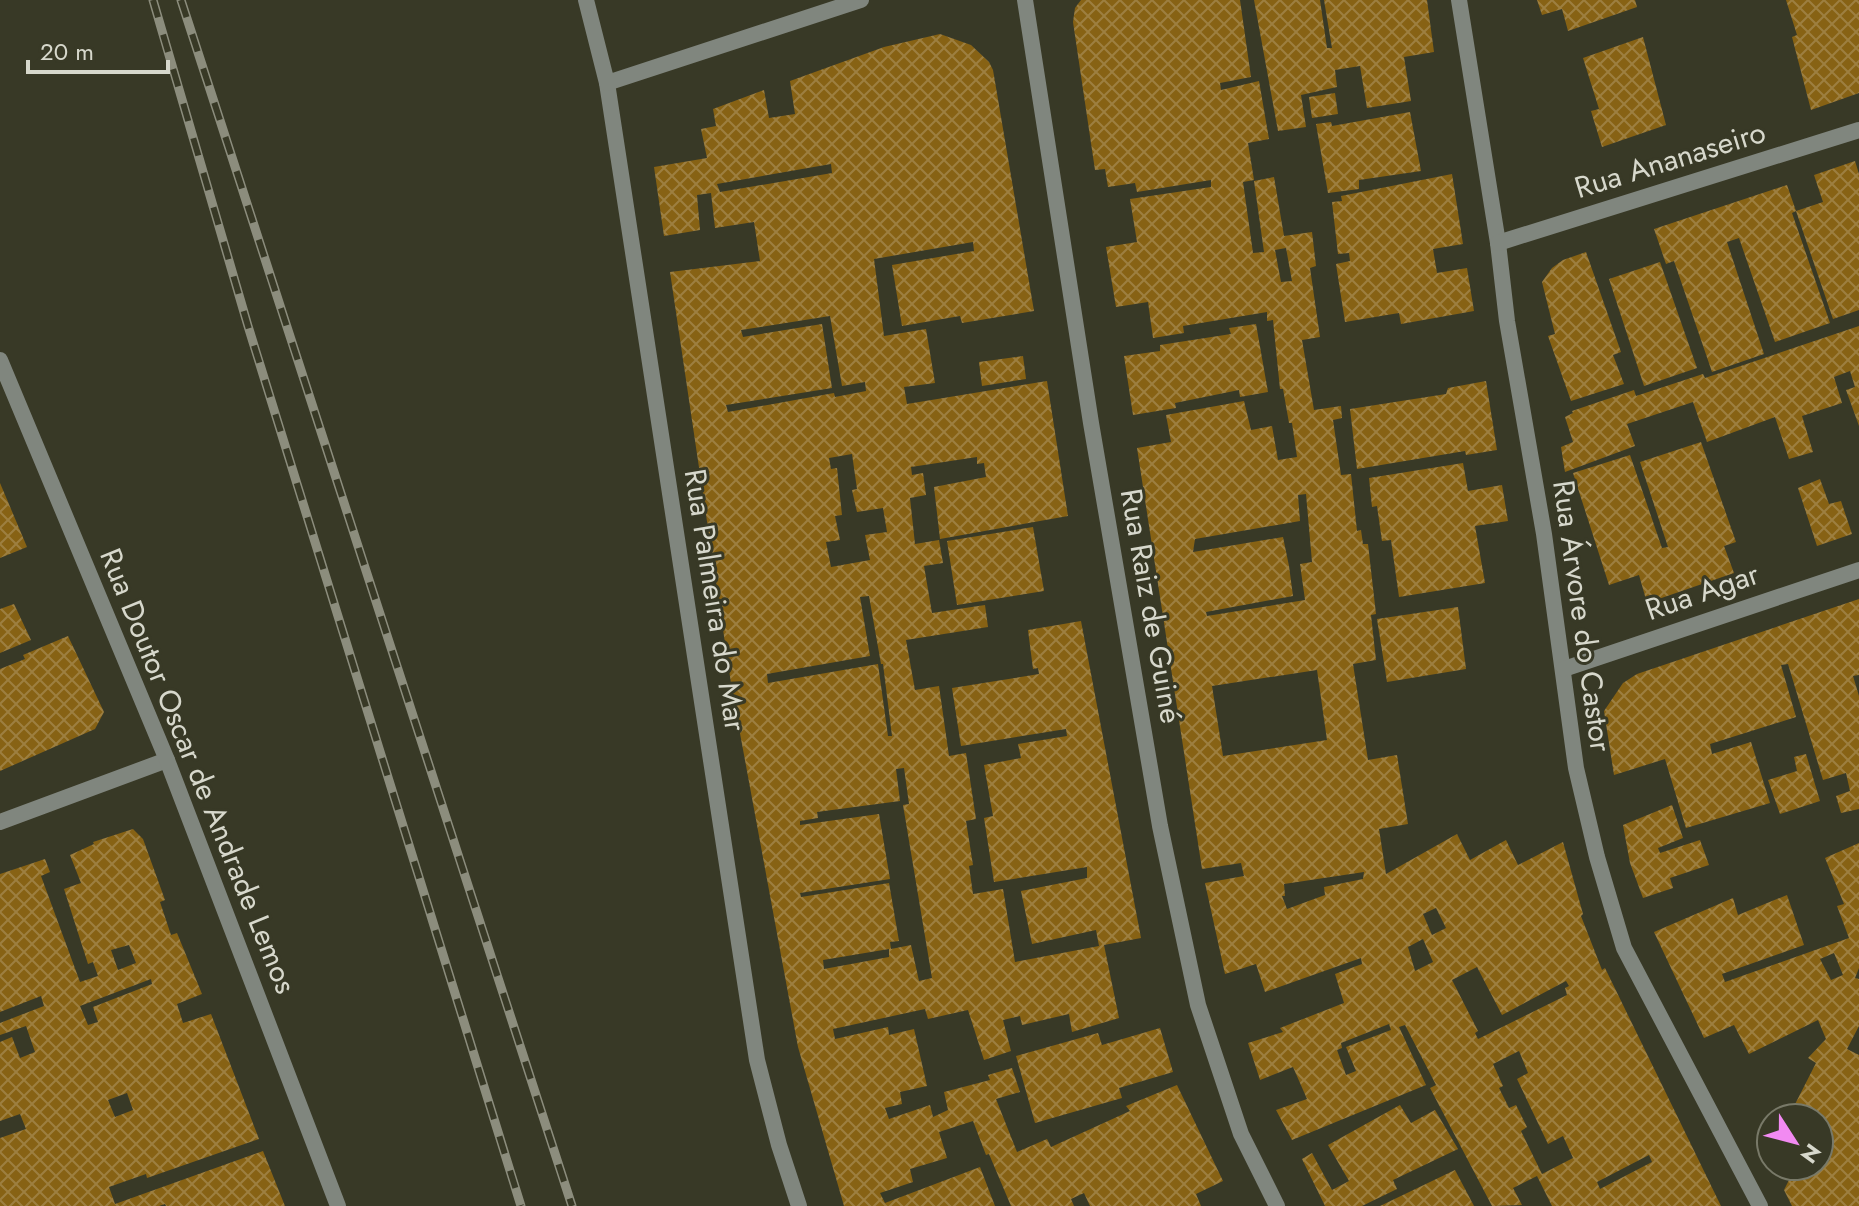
<svg xmlns="http://www.w3.org/2000/svg" width="1859" height="1206" viewBox="0 0 1859 1206" font-family="Jost,sans-serif">
<style>
.building{fill:url(#building-cross-hatch);fill-rule:evenodd}
.lines{fill:none;stroke-linecap:round;stroke-linejoin:round}
.minor{stroke:#80867e;stroke-width:16}
.tertiary{stroke:#80867e;stroke-width:16}
.rail-casing{stroke:#8c8d7d;stroke-width:9}
.rail{stroke:#383926;stroke-width:6;stroke-dasharray:18;stroke-linecap:butt}
.labels{text-anchor:middle;stroke-width:6;stroke-linejoin:round;paint-order:stroke}
.street-label{font-size:30px;fill:#d7d8cc;stroke:#383926}
</style>
<defs>
<pattern id="building-cross-hatch" width="8" height="8" patternUnits="userSpaceOnUse" patternTransform="scale(2)"><rect width="8" height="8" fill="#876214"/><path d="M0 0l8 8M0 8l8-8" fill="none" stroke="#9d7f40"/></pattern>
</defs>
<rect width="100%" height="100%" fill="#383926"/>
<g class="building">
<path d="M1081,0H1240L1251,77L1220,83L1221,90L1259,81L1269,139L1248,143L1254,180L1243,182L1253,253L1264,252L1254,181L1274,177L1284,236L1312,232L1316,266L1310,268L1320,337L1302,340L1314,410L1341,406L1342,418L1333,420L1341,475L1351,474L1357,531L1361,530L1363,544H1368L1376,614L1371,615L1376,660L1353,664L1368,760L1397,755L1408,824L1379,829L1386,874L1457,834L1470,860L1506,840L1518,865L1563,842L1583,914L1581,916L1602,970L1605,968L1721,1206H1552L1537,1176L1513,1188L1522,1205L1492,1206L1430,1088L1436,1085L1405,1025L1399,1027L1426,1085L1292,1140L1276,1110L1307,1099L1293,1067L1260,1080L1248,1043L1283,1032L1280,1028L1344,1003L1335,974L1362,964L1361,958L1265,992L1256,964L1225,974L1205,883L1244,876L1241,863L1202,869L1137,448L1171,442L1166,415L1244,401L1251,430L1272,426L1278,460L1297,457L1292,423H1289L1283,389H1280L1273,320L1267,321V312L1183,326L1184,333L1153,338L1148,302L1116,307L1106,247L1137,242L1130,199L1211,187V180L1137,192L1135,183L1108,187L1105,169L1095,170L1073,22L1075,8ZM1286,248L1292,281L1281,282L1275,250ZM1306,494L1312,562L1300,564L1305,600L1207,616L1206,612L1293,596L1289,566L1283,537L1193,552L1195,539L1300,521L1298,495ZM1317,670L1327,740L1223,756L1212,686ZM1364,872L1363,879L1324,887L1325,895L1287,909L1282,896H1285L1284,884ZM1436,908L1446,928L1432,935L1423,914ZM1423,939L1433,962L1415,971L1408,947ZM1477,967L1502,1015L1566,981L1569,986L1565,988L1567,995L1478,1039L1475,1033L1478,1031L1452,980ZM1389,1024L1391,1030L1346,1047L1356,1071L1346,1075L1337,1050L1342,1048L1341,1043ZM1519,1051L1528,1073L1517,1079L1548,1144L1563,1136L1573,1158L1542,1174L1521,1131L1527,1127L1516,1105L1509,1108L1499,1088L1503,1086L1493,1064ZM1649,1155L1652,1162L1600,1189L1597,1182Z"/>
<path d="M1254,0H1320L1327,48H1332L1324,0H1427L1434,52L1404,57L1411,101L1367,108L1360,66L1335,70L1337,87L1301,95L1306,127L1278,131Z"/>
<path d="M1537,0H1635L1637,7L1568,31L1562,9L1542,15Z"/>
<path d="M1786,0H1859V93L1811,110L1792,37L1797,35Z"/>
<path d="M940,34L971,45L989,62L993,70L1034,311L962,323L960,316L902,326L892,265L974,251L973,242L874,259L884,336L926,329L935,383L904,387L907,404L1047,381L1068,516L940,539L934,487L986,477L984,463L977,464V457L911,467L912,475L923,473L926,495L910,498L915,544L939,540L943,563L924,566L932,613L985,605L988,627L906,640L915,690L939,686L949,756L966,753L976,819L966,821L973,865L969,866L973,894L1003,889L1015,962L1099,946L1096,930L1032,944L1021,891L1087,878V867L994,882L984,818L993,816L984,765L1021,758L1018,744L1067,736L1066,729L961,746L952,688L1039,674L1038,668L1033,669L1028,630L1081,621L1141,938L1104,945L1119,1018L1072,1032L1069,1014L1022,1025L1020,1016L1003,1020L1011,1051L984,1060L968,1010L928,1019L925,1009L833,1029L835,1039L888,1027L889,1035L914,1029L927,1086L900,1092L902,1104L885,1108L889,1119L930,1105L933,1117L948,1110L944,1092L990,1080L988,1075L1012,1068L1020,1092L996,1099L1017,1152L1047,1139L1051,1147L1130,1111L1126,1106L1177,1085L1223,1181L1196,1194L1201,1206H1090L1084,1193L1071,1199L1074,1206H1011L989,1154L986,1155L973,1121L939,1132L947,1158L910,1169L913,1182L880,1193L885,1203L980,1167L995,1206H844L798,1047L732,690L670,272L760,261L754,222L715,228L711,193L697,195L700,230L664,236L654,167L707,158L701,129L716,126L713,109L764,90L769,118L795,114L790,81L884,47ZM831,164L832,173L720,192L717,184ZM830,316L842,386L865,382L866,391L835,397L834,393L728,412L726,405L832,388L822,324L743,337L741,330ZM852,454L857,489L852,490L857,512L883,508L887,532L865,535L870,560L831,567L826,542L840,540L835,516L842,515L837,468L831,469L829,458ZM869,596L881,664H883L892,736H888L878,664L768,683L767,674L870,656L860,597ZM904,768L909,804L903,805L932,978L919,981L911,945L891,949L890,942L899,941L889,883L801,897L800,893L890,879L879,814L800,825V821L818,818L817,812L900,801L896,769ZM889,949V957L824,969L823,960Z"/>
<path d="M1643,37L1666,125L1602,147L1591,111L1599,109L1583,58Z"/>
<path d="M1335,93L1338,114L1312,118L1309,97Z"/>
<path d="M1410,112L1421,171L1359,180V189L1328,193L1316,124L1331,122L1332,126Z"/>
<path d="M1855,161L1859,174V310L1833,319L1796,211L1792,213L1830,323L1775,342L1739,238L1727,242L1764,354L1712,372L1674,261L1666,264L1654,229L1787,185L1796,211L1823,202L1814,175Z"/>
<path d="M1452,174L1463,244L1433,249L1437,273L1467,268L1474,311L1401,324L1399,313L1345,322L1336,264L1350,261L1349,253L1338,254L1332,202L1342,201L1341,196Z"/>
<path d="M1586,252L1621,352L1613,355L1624,384L1571,401L1548,336L1555,334L1542,282L1552,268L1563,260Z"/>
<path d="M1660,262L1697,368L1644,386L1609,279Z"/>
<path d="M1256,324L1268,392L1240,397L1239,390L1175,403L1176,408L1133,415L1124,356L1160,351V345L1231,334L1229,328Z"/>
<path d="M1859,326V426L1846,390L1855,387L1850,371L1834,377L1842,403L1802,416L1813,452L1789,459L1775,417L1707,442L1693,402L1627,424L1635,446L1565,472L1561,447L1573,442L1565,417L1573,413L1572,411L1634,390L1636,396L1703,374L1705,378Z"/>
<path d="M1023,356L1026,379L982,386L979,362Z"/>
<path d="M1486,381L1497,450L1466,455L1465,451L1357,469L1350,409L1446,394L1448,388Z"/>
<path d="M1701,442L1736,542L1724,546L1734,573L1647,603L1639,575L1609,585L1573,473L1630,455L1662,548L1668,547L1640,462Z"/>
<path d="M1463,463L1468,491L1502,485L1508,521L1475,526L1485,583L1399,597L1391,540L1382,541L1377,506L1372,507L1369,478Z"/>
<path d="M1820,479L1829,504L1841,501L1852,534L1817,546L1798,488Z"/>
<path d="M0,483L27,547L0,558Z"/>
<path d="M1033,527L1044,591L957,605L947,541Z"/>
<path d="M1859,599V675L1853,676L1859,696V809L1841,813L1836,796L1850,791L1846,773L1823,780L1788,664L1781,665L1796,717L1710,744L1712,754L1751,742L1770,803L1686,828L1665,759L1614,775L1604,711L1623,683L1637,674Z"/>
<path d="M14,604L31,640L0,653V609Z"/>
<path d="M1458,607L1466,669L1387,682L1377,619Z"/>
<path d="M68,636L104,712L95,729L0,771V669L25,659L23,655Z"/>
<path d="M1806,754L1820,801L1780,814L1768,780L1797,771L1794,757Z"/>
<path d="M1672,805L1683,838L1658,848L1660,853L1700,840L1709,865L1670,878L1673,888L1643,898L1630,863L1623,825Z"/>
<path d="M133,829L143,839L165,900L160,902L171,935L177,933L202,994L177,1004L183,1023L211,1014L259,1139L147,1178L146,1174L109,1187L115,1204L263,1151L285,1206H166L165,1204L159,1206H0V1138L26,1129L20,1114L0,1121V1042L12,1037L20,1058L35,1052L26,1026L0,1035V1023L44,1006L41,996L0,1012V874L45,859L50,872L41,876L80,982L98,976L93,962L88,964L64,889L81,883L70,855L94,844L93,842ZM129,945L136,963L118,970L111,950ZM151,979L152,984L93,1007L98,1022L88,1025L80,1006ZM127,1093L133,1110L115,1117L108,1100Z"/>
<path d="M1859,843V968L1855,978L1859,979V1026L1847,1049L1859,1055V1206H1792L1784,1190L1796,1166H1819V1118H1788L1816,1063L1808,1058L1826,1039L1818,1020L1749,1054L1734,1025L1704,1038L1654,932L1733,898L1738,915L1787,895L1804,945L1722,974L1725,982L1849,938L1837,906L1844,904L1825,858ZM1834,953L1843,975L1831,980L1820,959Z"/>
<path d="M1160,1028L1173,1072L1119,1088L1122,1098L1035,1123L1016,1056L1098,1033L1102,1045Z"/>
<path d="M1400,1105L1411,1123L1435,1110L1458,1149L1393,1180L1397,1189L1362,1206H1325L1302,1159L1312,1153L1332,1190L1349,1181L1328,1145Z"/>
<path d="M1455,1170L1474,1206H1380Z"/>
</g>
<g class="lines">
<g class="minor">
<path d="M1025,0L1091,423L1160,826L1198,1005L1241,1134L1277,1206"/>
<path d="M1459,0L1498,243L1507,321L1544,534L1576,768L1597,857L1624,948L1760,1206"/>
<path d="M607,83L757,1060L779,1145L799,1206"/>
<path d="M1498,243L1859,130"/>
<path d="M1564,669L1859,570"/>
<path d="M0,822L167,760"/>
</g>
<g class="tertiary">
<path d="M586,0L607,83L861,0"/>
<path d="M0,360L167,760L338,1206"/>
</g>
<defs>
<g id="rail">
<path d="M153,0L248,326L521,1206"/>
<path d="M181,0L572,1206"/>
</g>
</defs>
<use href="#rail" class="rail-casing"/>
<use href="#rail" class="rail"/>
</g>
<g class="labels">
<g class="street-label">
<text transform="translate(1670 160) rotate(-17)" y="10">Rua Ananaseiro</text>
<text transform="translate(1702 592) rotate(-19)" y="10">Rua Agar</text>
<text transform="translate(715 600) rotate(81)" y="10">Rua Palmeira do Mar</text>
<text transform="translate(1151 606) rotate(80)" y="10">Rua Raiz de Guiné</text>
<text transform="translate(1582 616) rotate(82)" y="10">Rua Árvore do Castor</text>
<text transform="translate(198 771) rotate(68)" y="10">Rua Doutor Oscar de Andrade Lemos</text>
</g>
</g>
<g transform="translate(1795 1142) rotate(126)"><circle r="38" fill="#383926" stroke="#787968" stroke-width="2"/>
<path d="M0-6L14 30L0 20L-14 30Z" fill="#f28af2"/>
<text y="-12" font-size="22" font-weight="bold" text-anchor="middle" fill="#d7d8cc">N</text>
</g>
<path d="M28 60v12h140v-12" fill="none" stroke="#d7d8cc" stroke-width="4"/>
<text x="40" y="60" font-size="24" fill="#d7d8cc" stroke="#383926" stroke-width="6" paint-order="stroke">20 m</text>
</svg>
